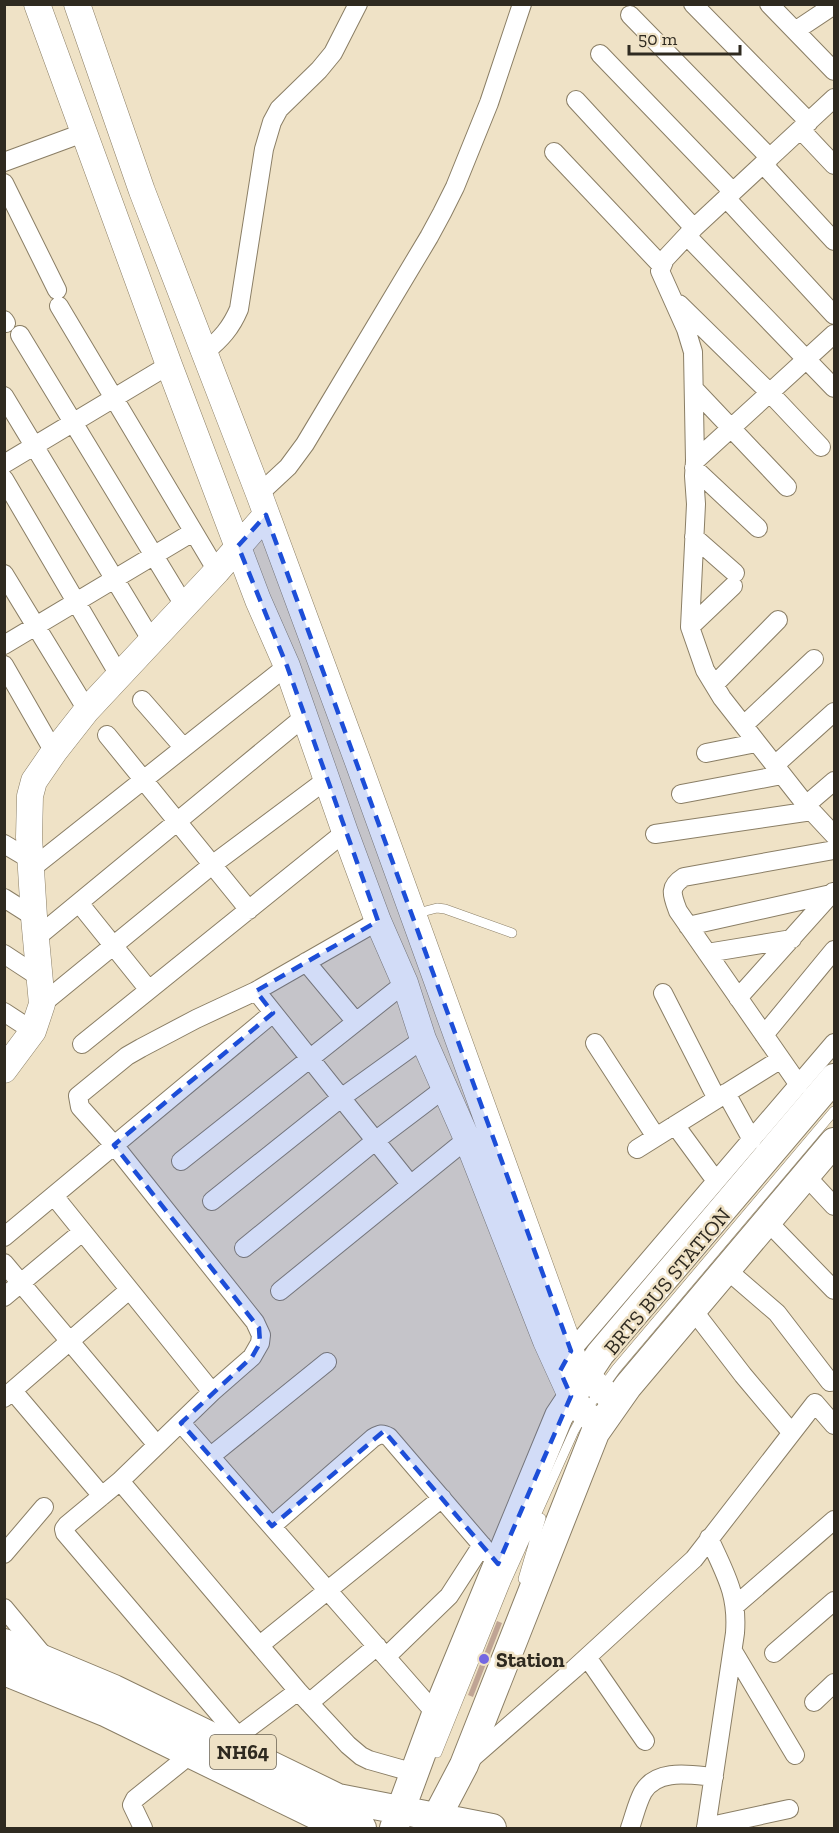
<svg xmlns="http://www.w3.org/2000/svg" width="839" height="1833" font-family="'Zilla Slab',serif">
<rect width="100%" height="100%" fill="#efe2c6"/>
<!-- building -->
<path fill="#bfa494" d="M497,1621l5,2 -29,74 -5,-2z"/>
<g fill="none" stroke-linecap="round" stroke-linejoin="round">
<!-- lane casing -->
<g stroke="#8a7e65" stroke-width="10">
<path id="lane" d="M414,914l23,-6 8,1 67,24
M523,1579l18,-61
M437,1753l69,-171 68,-151 10,-18 32,-44 218,-258"/>
</g>
<!-- street casing -->
<g stroke="#8a7e65" stroke-width="20">
<path id="street" d="M693,4l116,118
M769,4l65,67
M630,15l140,143
M795,31l39,-26
M600,54l133,138
M834,98l-140,130 -29,31 -5,12 26,58 7,23 2,109 -1,15 2,28 -6,123 15,43 17,28 84,107 28,30
M576,100l118,128
M801,130l33,35
M554,152l107,113
M4,162l79,-29
M763,164l71,77
M4,183l53,107
M726,198l108,117
M687,236l147,152
M679,304l91,89 51,54
M59,306l158,265
M4,320l2,3
M20,335l164,270
M205,352c16,-13 26,-24 34,-43l25,-160 8,-27 7,-13 40,-39 14,-17 25,-49
M695,390l92,97
M4,396l148,245
M695,461l139,-127
M4,464l165,-99
M694,468l64,60
M4,479l115,196
M259,494l29,-27 17,-23 124,-207 13,-24 13,-26 34,-84 33,-99
M694,537l41,36
M4,574l83,136
M690,627l43,-41
M4,645l189,-113
M4,665l50,87
M714,685l64,-65
M142,700l41,47
M744,725l70,-66
M107,735l142,175
M706,753l50,-10
M775,765l59,-53
M681,794l101,-19
M806,805l28,-24
M655,834l157,-23
M4,844l27,16
M31,869l256,-203
M4,898l30,19
M79,903l70,87
M688,926l143,-32
M36,938l268,-221
M707,953l85,-14
M4,954l35,23
M306,962l50,60
M256,991l154,193
M663,993l54,106
M738,998l95,-106
M42,1004l170,-139 114,-85
M4,1012l29,19
M764,1035l70,-85
M595,1043l61,94
M82,1044l263,-212
M799,1085l-121,-174c-6,-16 -10,-24 6,-34l150,-27
M726,1093l26,47
M675,1125l41,56
M637,1149l144,-90
M181,1161l224,-178
M806,1176l28,30
M54,1196l158,196
M212,1201l129,-103 82,-59
M767,1221l67,69
M4,1237l269,-224
M244,1248l131,-107 70,-53
M4,1263l153,182
M727,1270l50,43 53,69
M280,1291l187,-152
M4,1297l78,-65
M693,1310l50,65 48,57
M566,1360l5,-9 263,-308
M13,1391l89,105
M4,1398l125,-108
M181,1423l255,291
M211,1456l116,-94
M120,1481l178,210 50,54 13,11 8,4 46,13
M272,1526l101,-88c7,-4 9,-5 16,-1l109,127
M4,1554l40,-47
M736,1605l98,-85
M4,1608l39,47
M260,1645l182,-147
M733,1651l62,104
M774,1653l60,-52
M386,1657l63,-61 33,-51
M587,1657l58,84
M814,1702l20,-19
M309,1703l68,-57
M238,1736l-173,-203 -1,-4 3,-4 53,-44 92,-89 40,-35 8,-14 1,-8 -6,-13 -141,-177 -34,-38 -2,-11 49,-40 14,-8 55,-29 60,-28 122,-70
M230,1742l68,-51
M471,1759l103,-90 120,-110 121,-156 19,22
M706,1827l83,-18
M143,1828l-11,-23 3,-6 56,-45
M630,1828c4,-11 7,-25 13,-36 14,-24 48,-17 71,-15
M706,1828l29,-195c3,-40 -10,-59 -26,-95"/>
</g>
<!-- secondary casing -->
<g stroke="#8a7e65" stroke-width="27">
<path id="secondary" d="M37,4l132,361 89,235 29,66 58,166 33,89 27,62 18,56 44,100 79,202 25,55 13,17 16,11
M77,4l65,187 117,303 99,268 216,598c13,17 25,30 43,41
M4,1070l29,-39 9,-27 -8,-87 -5,-80 1,-41 4,-15 20,-29 33,-42 130,-139 49,-56"/>
</g>
<!-- primary casing -->
<g stroke="#8a7e65" stroke-width="30">
<path id="primary" d="M4,1643l110,46 224,109 154,30
M4,1671l101,41 221,108 36,8
M394,1828l42,-114 123,-298 41,-62 234,-276
M431,1828l33,-63 131,-332 33,-47 206,-244"/>
</g>
<!-- lane -->
<use href="#lane" stroke="#fff" stroke-width="9"/>
<!-- street -->
<use href="#street" stroke="#fff" stroke-width="18"/>
<!-- secondary -->
<use href="#secondary" stroke="#fff" stroke-width="26"/>
<!-- primary -->
<use href="#primary" stroke="#fff" stroke-width="28"/>
</g>
<!-- marked area -->
<path fill="#1d4ed8" fill-opacity="0.2" stroke="#1d4ed8" stroke-width="4.5" stroke-dasharray="12 8" stroke-linejoin="round" d="M266,515l305,836 -11,20 11,25 -73,168 -114,-133 -112,95 -91,-103 71,-66 8,-14 -1,-15 -145,-183 159,-132 -17,-22 122,-70 -91,-255 -49,-120z"/>
<!-- markers -->
<circle fill="#7467e2" stroke="#efe2c6" stroke-width="2" cx="484" cy="1659" r="6"/>
<g text-anchor="middle" dominant-baseline="central" stroke-width="5" stroke-linejoin="round" paint-order="stroke">
<!-- shield labels -->
<rect fill="#efe2c6" stroke="#696152" stroke-width="1.5" x="210" y="1735" width="66" height="34" rx="4.5"/>
<g font-size="20" font-weight="bold" fill="#2f2a20">
<text x="243" y="1752">NH64</text>
</g>
<!-- street labels -->
<g font-size="21" fill="#2f2a20" stroke="#efe2c6">
<text transform="translate(667 1281) rotate(-50)">BRTS BUS STATION</text>
</g>
<!-- poi labels -->
<g font-size="21" font-weight="bold" fill="#2f2a20" stroke="#efe2c6" text-anchor="start">
<text x="496" y="1659">Station</text>
</g>
</g>
<!-- border -->
<rect width="839" height="1833" fill="none" stroke="#2f2a20" stroke-width="12"/>
<!-- scale -->
<path d="M629 45v9h111v-9" fill="none" stroke="#2f2a20" stroke-width="3"/>
<text x="638" y="45" font-size="18" fill="#2f2a20" stroke="#efe2c6" stroke-width="4.5" paint-order="stroke">50 m</text>
</svg>
